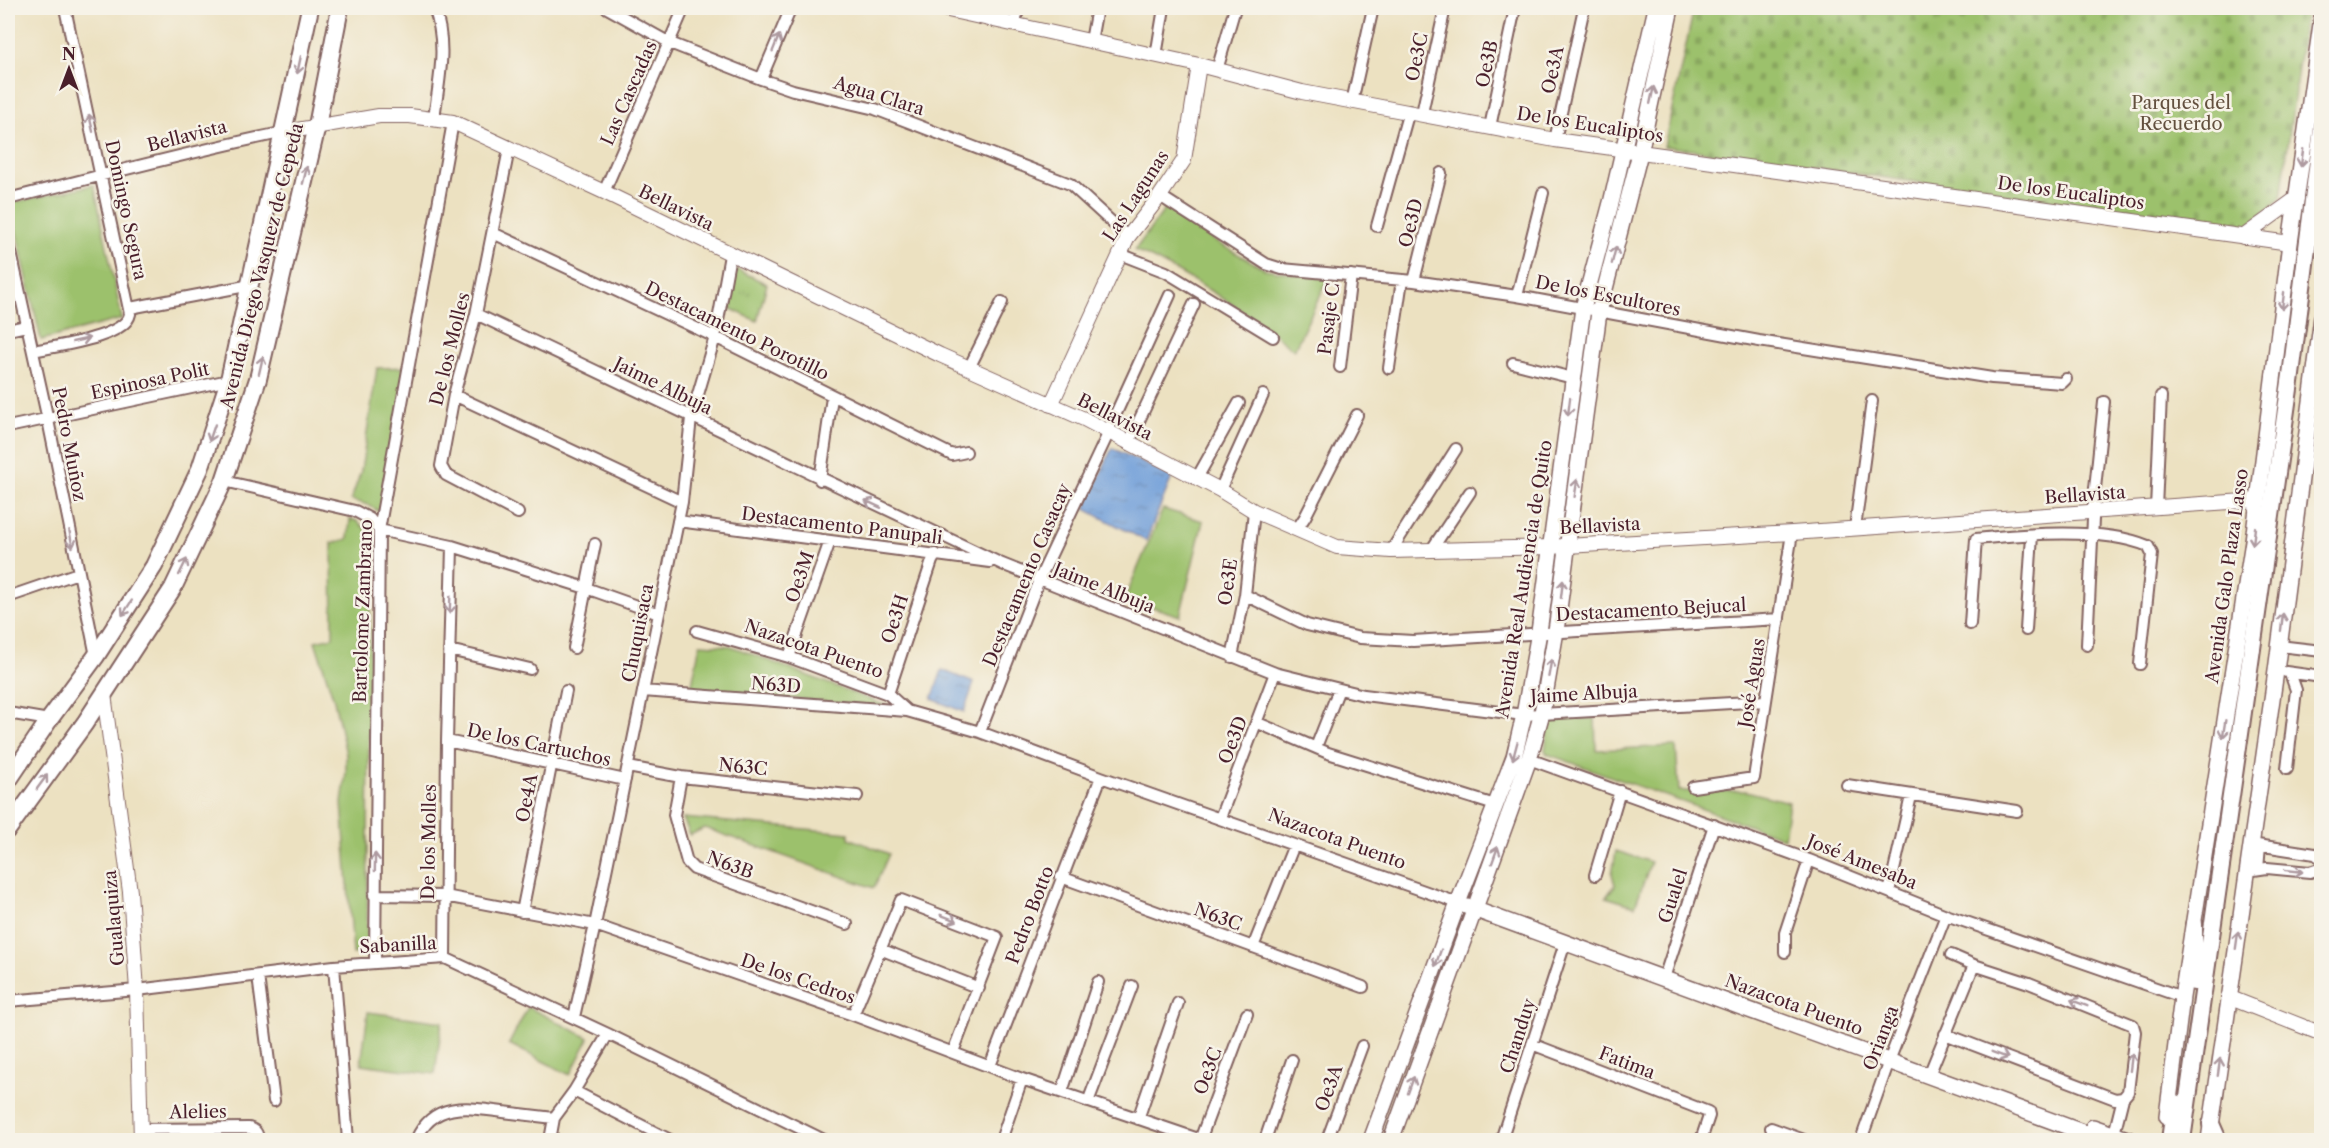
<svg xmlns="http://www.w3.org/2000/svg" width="2329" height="1148" font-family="'Libre Caslon Text',serif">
<defs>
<pattern id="grass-tufts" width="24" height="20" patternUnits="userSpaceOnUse" patternTransform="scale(1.5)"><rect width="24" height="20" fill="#9cc16c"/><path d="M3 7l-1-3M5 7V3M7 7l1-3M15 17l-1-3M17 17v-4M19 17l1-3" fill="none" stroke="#88a55e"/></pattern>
<pattern id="cemetery-stones" width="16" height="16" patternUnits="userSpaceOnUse" patternTransform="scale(1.5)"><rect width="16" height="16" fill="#9cc16c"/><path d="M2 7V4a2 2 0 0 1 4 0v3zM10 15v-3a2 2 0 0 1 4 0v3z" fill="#88a55e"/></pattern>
<pattern id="water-ripples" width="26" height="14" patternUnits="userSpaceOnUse" patternTransform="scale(1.5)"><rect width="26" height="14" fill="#719fd9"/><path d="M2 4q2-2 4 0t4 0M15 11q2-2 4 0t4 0" fill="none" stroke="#5f81b0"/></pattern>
</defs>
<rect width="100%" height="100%" fill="#f7f3e8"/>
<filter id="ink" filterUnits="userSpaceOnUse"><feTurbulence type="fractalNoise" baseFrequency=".0167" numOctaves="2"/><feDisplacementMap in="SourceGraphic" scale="12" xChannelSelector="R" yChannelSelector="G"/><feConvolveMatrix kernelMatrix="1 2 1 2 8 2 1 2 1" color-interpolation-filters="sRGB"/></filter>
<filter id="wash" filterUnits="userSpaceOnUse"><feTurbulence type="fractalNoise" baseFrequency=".008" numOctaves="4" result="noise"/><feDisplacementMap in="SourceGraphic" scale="24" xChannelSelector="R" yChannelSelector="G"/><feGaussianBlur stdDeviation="1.35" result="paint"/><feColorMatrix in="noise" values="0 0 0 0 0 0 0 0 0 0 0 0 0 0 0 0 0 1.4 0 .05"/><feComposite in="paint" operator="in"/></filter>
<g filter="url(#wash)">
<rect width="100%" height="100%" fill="#ece1c1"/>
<!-- grass -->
<path fill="url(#grass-tufts)" stroke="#73704c" stroke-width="1.5" d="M736,269l31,15 -10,37 -28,-13z"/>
<!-- cemetery -->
<path fill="url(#cemetery-stones)" stroke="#73704c" stroke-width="1.5" d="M1694,8h612l-25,190 -37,31 -580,-83z"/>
<!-- park -->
<path fill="#9cc16c" stroke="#73704c" stroke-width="1.5" d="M94,185l28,134 -81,21 -31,-137z
M1167,206l49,36 49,27 63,10 -34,71c-48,-40 -103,-73 -159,-100z
M412,367l-32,145 -12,-7 -17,-5 10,-29 16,-103z
M1163,509l40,12 -23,95 -55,-18z
M350,519l7,2 14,13 -4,418 -14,2 -11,-151 4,-31v-18l-12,-54 -19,-59 18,-4 -1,-94 16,-4z
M700,644l31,2 161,62 -201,-19z
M1595,718l1,32 80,-4 3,45h67l43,11 -5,36 -237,-84 -2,-4 4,-30z
M683,818l166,15v5l40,16 -15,34 -169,-60 -15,7z
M1616,851l35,11 -16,44 -29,-9 9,-12 -3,-11z
M528,1007l61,31 -19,37 -61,-31z
M368,1012l74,10 -7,52 -74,-10z"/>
<!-- water -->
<path fill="url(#water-ripples)" stroke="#5e5f82" stroke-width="1.5" d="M1112,448l60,29 -26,64 -61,-32z
M942,670l32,13 -10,29 -32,-13z"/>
</g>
<g filter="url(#ink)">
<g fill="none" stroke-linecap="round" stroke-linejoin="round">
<!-- minor casing -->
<g stroke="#836360" stroke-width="14">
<path id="minor" d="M434,8c14,36 5,72 0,110
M607,8l63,35 91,36 32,11 82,19 195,75 58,53
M1014,24l5,-16
M1091,41l6,-33
M1156,56l8,-48
M1217,70l18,-62
M761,79l30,-71
M1352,102l21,-94
M1422,113l23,-105
M1490,127l25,-119
M1555,140l29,-132
M509,149l-33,165 -22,81 -13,71 5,9 72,38
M604,192l80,-184
M1160,196l106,68 16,5 132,12 103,15 242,45 233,37 70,5 4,-4
M8,199c92,-23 184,-48 277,-67
M1377,226l32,-115
M493,233l222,104 237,118 14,-3
M8,239l40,181 48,236
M1120,254l46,18 107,65
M1414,281l27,-108
M1517,296l26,-103
M130,308l121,-23
M476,314l526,250 273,109 89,22 160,20 242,-14
M8,330l18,-4
M33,351c22,-5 92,-13 97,-37l-65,-306
M1513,363l60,15
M1340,367l11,-92
M969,368l33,-66
M1389,368l13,-88
M454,395l228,107
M8,427l221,-47
M1107,433l63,-138
M1128,444l66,-140
M1197,478l42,-75
M820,480l12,-83
M224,481l131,30 15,8 9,11 73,16 134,42 73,26
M1220,490l43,-95
M2156,508l5,-112
M678,521l312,41
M1855,528l17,-127
M1297,529l8,-12 52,-102
M1432,549l38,-57
M1391,551l65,-102
M1245,595l62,30 53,13 53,3 366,-22
M8,597l70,-24
M1970,624l6,-85c49,-5 127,-12 172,7l4,8 -12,110
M2026,630l6,-95
M697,631l92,26 99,37 19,17 73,21 121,45 357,126
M2087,645l7,-147 10,-96
M2279,646l43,5
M574,648l21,-104
M449,650l81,19
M789,657l41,-116
M1232,657l13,-62 9,-84
M2286,672l36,5
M643,691l264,20
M888,694l44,-133 4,-7
M8,713l41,7
M1258,723l70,30 167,52
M980,732l59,-152 69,-146
M447,741l178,39
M1316,747l23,-58
M1529,759l280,101 137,55 236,82
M628,767l53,10 176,19
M2287,769l9,-79 -6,-17
M681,777l-7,38 13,47 7,7 153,55
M1847,785l170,26
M1693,787l61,-9 38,-245
M1220,818l55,-145
M2251,844l64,10 7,5
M2258,869l2,-23
M2247,871l20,-3 43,4 12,-4
M1595,875l25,-84
M1061,877l302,110
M1889,892l22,-96
M374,895l71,1 150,29 258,90 169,64 179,61
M522,912l44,-221
M1253,947l41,-102
M880,949l99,39
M1785,952v-19l24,-73
M445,958l2,-217 5,-195
M375,962l4,-432 74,-408
M1974,965l55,18 104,42 2,7 -7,60 -5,6 -9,36
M334,966l14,174
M258,976l16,125
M1664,978l50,-153
M8,1001l129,-11 197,-24 111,-8 163,76 216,106
M853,1015l48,-115 96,37 -44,115
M574,1017l21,-92 87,-423 9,-84 24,-81 15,-82
M1945,1034l170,65 8,-1
M1532,1044l176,68 1,4 -8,24
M990,1066l111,-289
M1929,1075l45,-110 -23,-10
M574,1091l96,49
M1062,1092l36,-110
M1088,1102l44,-116
M1138,1119l40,-116
M1771,1128l33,12
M141,1129l108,-1c7,2 9,5 9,12
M416,1140c17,-39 52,-33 87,-28 17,2 34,4 51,6
M550,1140l4,-22 20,-27 34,-57
M1001,1140l21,-61
M1200,1140l47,-126
M1265,1140l27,-80
M1327,1140l35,-94
M1501,1140l64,-197
M1861,1140l28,-79 57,-146"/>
</g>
<!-- tertiary casing -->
<g stroke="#836360" stroke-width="16">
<path id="tertiary" d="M939,8l260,57 103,27 253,48 735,103
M285,132l94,-16h31l43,6 151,70 336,163 144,64 136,71 34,21 83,36 54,4 158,-4 243,-14 466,-33
M2243,237l54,-39
M1051,405l77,-168 32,-41 24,-36 15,-95
M104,694l26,198 7,98 4,150
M2228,997l94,37"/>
</g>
<!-- secondary casing -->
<g stroke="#836360" stroke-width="18">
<path id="secondary" d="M1468,907l636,233
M2167,1116l15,-119 71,-456 37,-298 32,-226
M2093,1127l37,13
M1371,1140l87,-237 56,-146 10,-42 15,-83 44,-324 29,-109 44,-191
M1391,1140l138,-381 13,-46 14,-82 43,-319 41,-159 31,-145
M2209,1140l67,-469 46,-354"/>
</g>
<!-- primary casing -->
<g stroke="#836360" stroke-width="20">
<path id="primary" d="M8,781l41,-61 47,-64 58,-90 46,-97 29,-89 81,-372
M8,829l77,-106 88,-135 51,-107 34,-102 59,-253 23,-118
M2194,924v58
M2211,1124l7,16
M2170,1140l5,-37
M2182,1140l109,-765 31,-246"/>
</g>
<!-- minor -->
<use href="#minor" stroke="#fff" stroke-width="10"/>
<!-- tertiary -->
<use href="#tertiary" stroke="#fff" stroke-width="14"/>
<!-- secondary -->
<use href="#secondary" stroke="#fff" stroke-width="15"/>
<!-- primary -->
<use href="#primary" stroke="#fff" stroke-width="16"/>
</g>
<!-- one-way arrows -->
<defs><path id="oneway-shaft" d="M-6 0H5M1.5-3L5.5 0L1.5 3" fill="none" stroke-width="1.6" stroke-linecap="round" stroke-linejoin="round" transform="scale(1.5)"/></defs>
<g stroke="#ae9aa0">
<use href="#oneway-shaft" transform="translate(776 43) rotate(-68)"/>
<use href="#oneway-shaft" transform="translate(299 65) rotate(102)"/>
<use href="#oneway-shaft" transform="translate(1652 95) rotate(-78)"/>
<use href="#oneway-shaft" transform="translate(91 123) rotate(-103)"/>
<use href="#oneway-shaft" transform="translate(2302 158) rotate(98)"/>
<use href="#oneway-shaft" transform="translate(305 175) rotate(-76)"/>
<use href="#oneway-shaft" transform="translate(1614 255) rotate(-76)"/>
<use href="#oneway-shaft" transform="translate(2283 301) rotate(97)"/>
<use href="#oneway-shaft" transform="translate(81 340) rotate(-13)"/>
<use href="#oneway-shaft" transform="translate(261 365) rotate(-77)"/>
<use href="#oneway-shaft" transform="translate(1569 407) rotate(97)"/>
<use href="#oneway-shaft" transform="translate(212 433) rotate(109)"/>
<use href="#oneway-shaft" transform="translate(1576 488) rotate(-81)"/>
<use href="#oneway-shaft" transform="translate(873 504) rotate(-155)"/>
<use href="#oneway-shaft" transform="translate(2254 536) rotate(97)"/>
<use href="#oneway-shaft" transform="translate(71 539) rotate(79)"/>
<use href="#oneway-shaft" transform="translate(183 567) rotate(-64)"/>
<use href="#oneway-shaft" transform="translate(1562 589) rotate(-83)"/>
<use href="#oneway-shaft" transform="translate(450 605) rotate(92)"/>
<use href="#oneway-shaft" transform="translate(127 608) rotate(123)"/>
<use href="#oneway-shaft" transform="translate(2282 622) rotate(-83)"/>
<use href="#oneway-shaft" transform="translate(1550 668) rotate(-80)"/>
<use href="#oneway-shaft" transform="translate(2224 729) rotate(99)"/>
<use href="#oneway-shaft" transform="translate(1515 751) rotate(105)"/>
<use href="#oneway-shaft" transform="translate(42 782) rotate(-54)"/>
<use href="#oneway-shaft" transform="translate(1495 855) rotate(-70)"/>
<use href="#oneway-shaft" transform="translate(375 862) rotate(-89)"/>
<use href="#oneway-shaft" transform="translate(2294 871) rotate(6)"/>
<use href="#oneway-shaft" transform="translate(949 918) rotate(21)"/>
<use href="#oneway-shaft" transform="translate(2237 940) rotate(-82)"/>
<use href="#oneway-shaft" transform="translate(1438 958) rotate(110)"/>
<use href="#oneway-shaft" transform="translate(2079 1003) rotate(-159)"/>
<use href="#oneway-shaft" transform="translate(2000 1055) rotate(21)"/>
<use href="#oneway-shaft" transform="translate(2131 1062) rotate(-83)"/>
<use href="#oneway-shaft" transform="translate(2219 1067) rotate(-82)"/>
<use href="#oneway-shaft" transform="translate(1411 1085) rotate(-70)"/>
</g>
</g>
<g text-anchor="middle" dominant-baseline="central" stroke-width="5" stroke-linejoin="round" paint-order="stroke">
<!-- street labels -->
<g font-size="18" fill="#4a1f2b" stroke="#f7f3e8">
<text transform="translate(1417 57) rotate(-78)">Oe3C</text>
<text transform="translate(1487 64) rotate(-78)">Oe3B</text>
<text transform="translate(1553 70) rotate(-78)">Oe3A</text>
<text transform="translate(629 93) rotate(-66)">Las Cascadas</text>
<text transform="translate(879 96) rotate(17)">Agua Clara</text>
<text transform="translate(1590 125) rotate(9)">De los Eucaliptos</text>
<text transform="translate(187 136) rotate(-14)">Bellavista</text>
<text transform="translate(2071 193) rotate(8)">De los Eucaliptos</text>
<text transform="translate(1136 196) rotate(-57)">Las Lagunas</text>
<text transform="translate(676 208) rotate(26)">Bellavista</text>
<text transform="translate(126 210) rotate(78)">Domingo Segura</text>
<text transform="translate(1411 223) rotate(-76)">Oe3D</text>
<text transform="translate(262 266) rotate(-76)">Avenida Diego Vasquez de Cepeda</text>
<text transform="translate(1608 296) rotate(11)">De los Escultores</text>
<text transform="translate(1329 319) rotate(-83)">Pasaje C</text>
<text transform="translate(737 331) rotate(26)">Destacamento Porotillo</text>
<text transform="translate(450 349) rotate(-76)">De los Molles</text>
<text transform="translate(150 381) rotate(-12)">Espinosa Polit</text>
<text transform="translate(663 386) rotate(26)">Jaime Albuja</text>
<text transform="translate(1115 417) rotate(27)">Bellavista</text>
<text transform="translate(69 444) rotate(79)">Pedro Muñoz</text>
<text transform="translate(2085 495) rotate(-4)">Bellavista</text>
<text transform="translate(842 526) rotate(7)">Destacamento Panupali</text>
<text transform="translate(1600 526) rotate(-3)">Bellavista</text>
<text transform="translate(1027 575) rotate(-67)">Destacamento Casacay</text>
<text transform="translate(2227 576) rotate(-82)">Avenida Galo Plaza Lasso</text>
<text transform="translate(800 577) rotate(-71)">Oe3M</text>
<text transform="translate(1524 579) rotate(-81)">Avenida Real Audiencia de Quito</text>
<text transform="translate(1228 582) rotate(-82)">Oe3E</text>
<text transform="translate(1104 588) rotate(22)">Jaime Albuja</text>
<text transform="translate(1651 610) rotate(-3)">Destacamento Bejucal</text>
<text transform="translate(363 611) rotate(-88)">Bartolome Zambrano</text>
<text transform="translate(895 619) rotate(-72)">Oe3H</text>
<text transform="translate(638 633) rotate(-79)">Chuquisaca</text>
<text transform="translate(814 649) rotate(19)">Nazacota Puento</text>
<text transform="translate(1752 683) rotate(-81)">José Aguas</text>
<text transform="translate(776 685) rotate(4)">N63D</text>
<text transform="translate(1584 694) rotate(-3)">Jaime Albuja</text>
<text transform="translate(1233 740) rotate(-69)">Oe3D</text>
<text transform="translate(539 745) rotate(12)">De los Cartuchos</text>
<text transform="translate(743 767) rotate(6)">N63C</text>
<text transform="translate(527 798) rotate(-79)">Oe4A</text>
<text transform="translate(1337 839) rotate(20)">Nazacota Puento</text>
<text transform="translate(429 842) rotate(-89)">De los Molles</text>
<text transform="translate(1862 862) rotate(22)">José Amesaba</text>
<text transform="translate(730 865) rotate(20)">N63B</text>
<text transform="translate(1673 896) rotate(-72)">Gualel</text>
<text transform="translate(1030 915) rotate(-69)">Pedro Botto</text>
<text transform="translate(1218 917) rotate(20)">N63C</text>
<text transform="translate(114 918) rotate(-95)">Gualaquiza</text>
<text transform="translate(398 945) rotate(-3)">Sabanilla</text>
<text transform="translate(798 979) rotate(19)">De los Cedros</text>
<text transform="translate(1794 1005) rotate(20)">Nazacota Puento</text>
<text transform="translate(1518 1036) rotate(-72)">Chanduy</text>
<text transform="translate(1881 1038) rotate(-69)">Orianga</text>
<text transform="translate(1627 1063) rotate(21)">Fatima</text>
<text transform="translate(1208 1071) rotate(-70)">Oe3C</text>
<text transform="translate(1329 1088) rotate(-70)">Oe3A</text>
<text transform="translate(198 1112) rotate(-1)">Alelies</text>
</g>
<!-- park labels -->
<g font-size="18" fill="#63503e" stroke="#f7f3e8">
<text x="2181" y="103">Parques del<tspan x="2181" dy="21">Recuerdo</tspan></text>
</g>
</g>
<!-- margin -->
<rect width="2329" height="1148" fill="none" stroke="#f7f3e8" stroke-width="30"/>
<!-- north arrow -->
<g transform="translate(69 69)" stroke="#f7f3e8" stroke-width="4.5" paint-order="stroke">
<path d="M0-4.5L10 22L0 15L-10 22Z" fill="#4a1f2b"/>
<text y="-9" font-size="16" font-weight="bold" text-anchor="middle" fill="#4a1f2b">N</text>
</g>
</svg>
